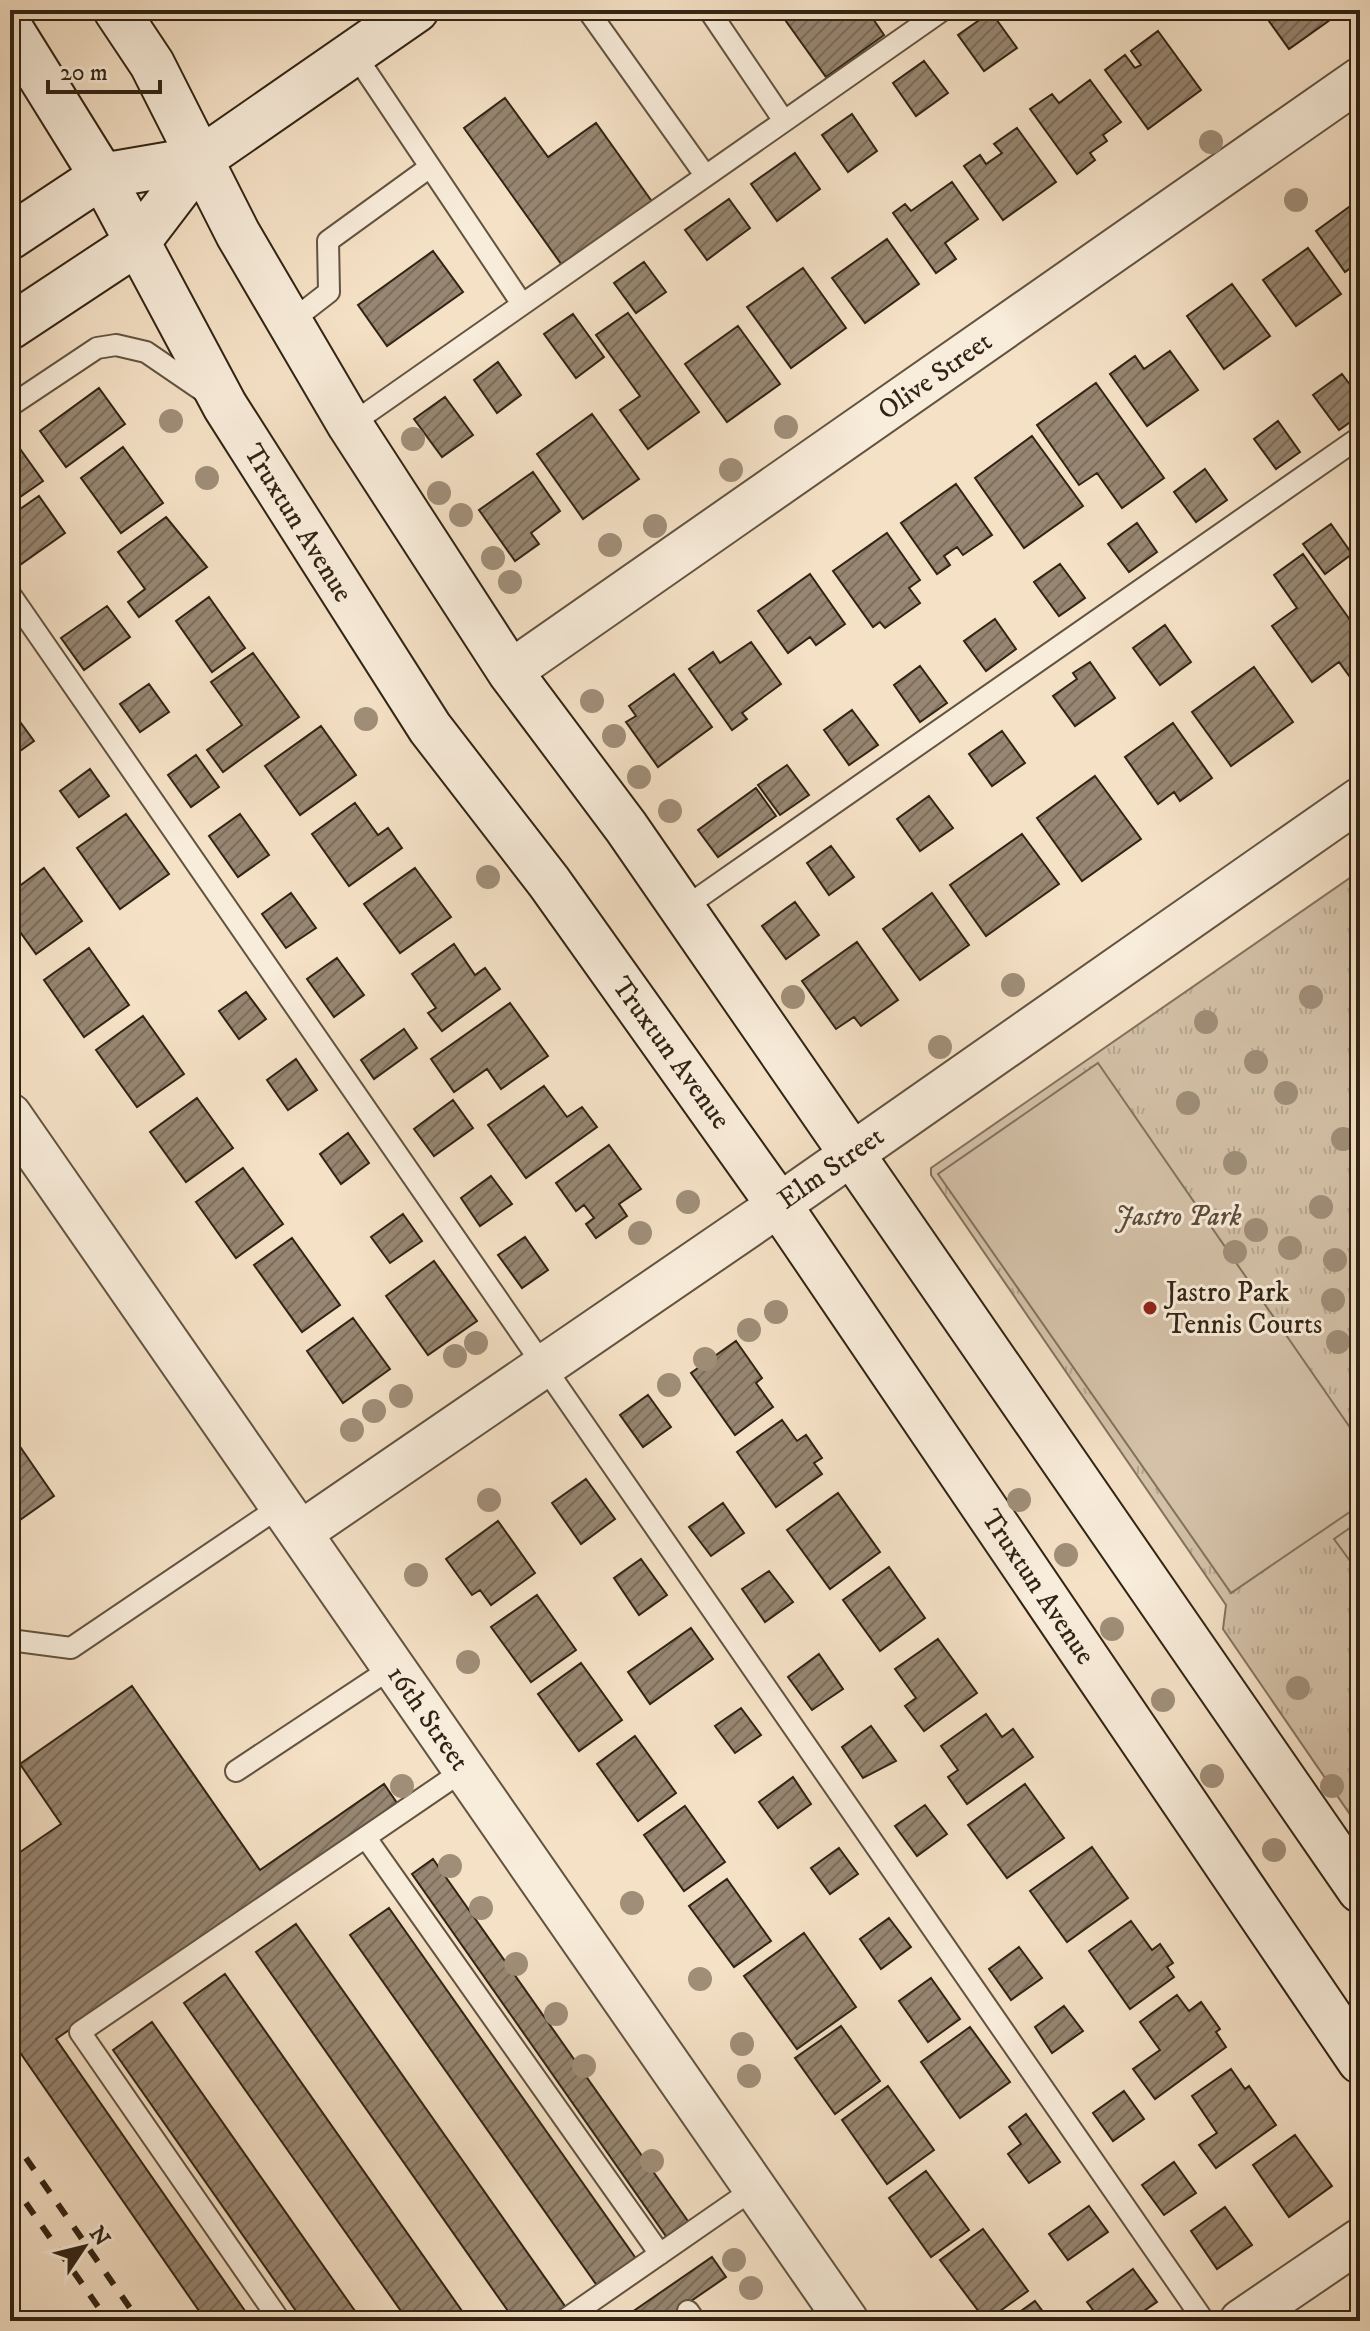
<svg xmlns="http://www.w3.org/2000/svg" width="1370" height="2331" font-family="'IM FELL DW Pica',serif">
<defs>
<pattern id="grass-tufts" width="24" height="20" patternUnits="userSpaceOnUse" patternTransform="scale(2)"><rect width="24" height="20" fill="#d4c1a8"/><path d="M3 7l-1-3M5 7V3M7 7l1-3M15 17l-1-3M17 17v-4M19 17l1-3" fill="none" stroke="#b6a690"/></pattern>
<pattern id="building-hatch" width="6" height="6" patternUnits="userSpaceOnUse" patternTransform="scale(2)"><rect width="6" height="6" fill="#978671"/><path d="M-1 1l2-2M0 6l6-6M5 7l2-2" fill="none" stroke="#7c6d5c"/></pattern>
</defs>
<rect width="100%" height="100%" fill="#f5e1c6"/>
<filter id="stains"><feTurbulence type="fractalNoise" baseFrequency=".0025" numOctaves="4"/><feColorMatrix values="0 0 0 0 .2 0 0 0 0 .09 0 0 0 0 .02 0 0 0 .5 -.17"/></filter>
<radialGradient id="worn" r=".72"><stop offset=".6" stop-color="#630" stop-opacity="0"/><stop offset="1" stop-color="#630" stop-opacity=".3"/></radialGradient>
<!-- grass -->
<path fill="url(#grass-tufts)" stroke="#82725e" stroke-width="2" d="M1360,871v958l-137,-200 3,-24 -295,-430v-7z"/>
<!-- pitch -->
<path fill="#d4c1a8" stroke="#82725e" stroke-width="2" d="M1098,1063l262,379v63l-129,88 -293,-419z
M1360,1521v45l-4,3 -22,-30z"/>
<!-- building -->
<path fill="url(#building-hatch)" stroke="#312414" stroke-width="2" d="M778,10h89l17,25 -58,42z
M1261,10h83l-55,39z
M991,12l26,36 -33,23 -26,-36z
M1158,31l43,59 -53,39 -43,-59 20,-15 10,13 6,-3 -10,-14z
M924,61l24,32 -32,23 -23,-33z
M1090,80l31,42 -18,13 4,6 -17,12 5,7 -18,14 -47,-65 22,-15 7,9z
M505,98l43,59 48,-34 57,80 -89,65 -100,-140z
M852,114l25,37 -29,21 -26,-37z
M1017,128l39,54 -53,38 -39,-54 16,-11 6,9 16,-11 -8,-9z
M795,153l25,36 -43,32 -26,-37z
M952,182l26,37 -33,24 11,16 -20,14 -43,-60 12,-9 6,7z
M729,199l21,29 -43,32 -22,-30z
M1360,199v62l-15,11 -29,-41z
M887,239l32,45 -54,39 -33,-45z
M1308,248l33,46 -45,32 -33,-46z
M433,251l30,41 -76,54 -29,-41z
M644,262l22,30 -30,21 -22,-30z
M803,268l43,60 -55,40 -44,-61z
M1232,284l38,52 -46,33 -37,-53z
M628,313l71,99 -51,37 -28,-39 20,-14 -44,-61z
M573,314l31,43 -28,21 -32,-44z
M738,326l42,58 -53,38 -42,-58z
M1170,351l28,39 -51,36 -37,-52 25,-18 9,13z
M498,362l23,33 -24,18 -23,-33z
M1342,374l18,24v17l-21,15 -26,-35z
M1096,383l68,95 -42,30 -25,-35 -18,12 -42,-60z
M99,388l26,36 -59,43 -26,-36z
M445,397l28,38 -31,22 -28,-38z
M592,414l47,65 -56,40 -46,-65z
M1278,421l22,31 -24,17 -22,-30z
M1032,436l51,70 -59,42 -49,-70z
M18,446l25,35 -33,23v-53z
M123,447l40,56 -42,30 -40,-55z
M1205,469l22,31 -31,22 -22,-30z
M533,472l27,39 -29,22 8,11 -24,17 -36,-51z
M956,484l36,51 -29,20 -6,-8 -13,9 6,9 -13,9 -36,-51z
M39,496l26,37 -48,34 -7,-10v-41z
M166,517l41,50 -68,50 -11,-15 17,-13 -27,-37z
M1137,523l20,29 -28,20 -21,-28z
M1331,524l21,30 -27,20 -22,-30z
M887,533l33,47 -11,8 11,15 -35,25 -5,-6 -7,5 -40,-56z
M1303,554l57,80v57l-21,-29 -27,20 -40,-56 25,-18 -23,-33z
M1060,564l25,34 -26,18 -25,-34z
M810,574l35,50 -29,21 -6,-8 -22,16 -30,-42z
M209,597l36,51 -33,24 -36,-51z
M107,606l23,31 -46,33 -23,-32z
M995,619l21,30 -30,22 -22,-30z
M1165,625l26,37 -31,23 -27,-37z
M751,642l30,42 -39,29 5,6 -15,11 -43,-61 24,-17 7,11z
M253,653l46,64 -76,55 -16,-22 35,-25 -31,-43z
M1090,662l25,36 -40,28 -22,-30 24,-17 -4,-6z
M920,666l27,37 -27,19 -26,-37z
M1254,667l39,55 -62,44 -39,-54z
M674,674l38,53 -54,40 -32,-45 10,-6 -7,-10z
M149,684l20,28 -29,20 -20,-28z
M10,708l24,33 -24,17z
M852,710l26,35 -29,20 -25,-35z
M1173,723l39,55 -32,23 -6,-9 -16,12 -33,-47z
M321,726l35,49 -56,40 -35,-49z
M1002,731l23,32 -33,23 -23,-32z
M196,755l23,32 -28,20 -23,-32z
M787,765l22,30 -29,20 -22,-30z
M90,769l19,27 -30,21 -19,-26z
M1095,776l46,63 -59,42 -45,-63z
M756,788l20,28 -58,41 -20,-27z
M929,796l24,32 -33,23 -23,-32z
M355,803l23,32 10,-7 14,20 -53,38 -37,-52z
M126,814l43,60 -49,35 -43,-61z
M240,814l29,41 -31,22 -29,-41z
M1022,834l37,50 -73,52 -36,-51z
M831,846l23,31 -25,18 -22,-32z
M44,868l38,53 -46,33 -26,-36v-25z
M415,868l36,49 -51,36 -36,-49z
M291,893l25,35 -30,20 -24,-34z
M932,893l37,52 -49,35 -37,-51z
M795,902l24,33 -33,24 -24,-33z
M857,942l41,58 -37,26 -7,-9 -18,12 -34,-48z
M454,944l21,31 10,-7 15,21 -58,42 -14,-18 8,-5 -24,-34z
M89,948l40,57 -45,32 -40,-57z
M337,958l27,37 -30,22 -27,-38z
M246,992l20,27 -27,20 -20,-28z
M510,1003l38,53 -47,33 -14,-20 -33,23 -23,-33z
M143,1016l41,58 -47,33 -41,-57z
M404,1029l13,19 -43,31 -13,-19z
M296,1059l21,31 -29,20 -21,-30z
M544,1086l23,31 15,-10 15,20 -71,51 -38,-53z
M197,1098l36,50 -47,34 -36,-50z
M453,1100l20,28 -39,28 -20,-27z
M348,1133l21,30 -28,21 -21,-30z
M609,1145l32,44 -22,15 8,12 -31,22 -10,-14 8,-6 -10,-13 -8,6 -20,-28z
M243,1168l40,56 -47,34 -40,-56z
M491,1176l21,28 -32,22 -19,-28z
M403,1214l19,27 -32,22 -19,-26z
M525,1237l23,33 -26,18 -24,-33z
M292,1238l48,67 -38,27 -48,-67z
M434,1261l43,60 -49,34 -42,-59z
M353,1318l37,51 -47,34 -36,-52z
M736,1341l26,37 -6,5 17,24 -38,28 -44,-62z
M648,1395l23,32 -28,20 -23,-32z
M782,1420l15,21 9,-6 16,23 -8,5 8,11 -46,33 -39,-55z
M10,1432l44,64 -44,31z
M586,1479l29,40 -34,25 -29,-41z
M838,1493l42,59 -50,37 -43,-59z
M723,1503l21,30 -33,23 -22,-29z
M498,1521l37,52 -44,32 -11,-15 -8,5 -26,-36z
M641,1559l26,36 -28,20 -25,-37z
M889,1567l36,51 -45,33 -37,-51z
M769,1571l24,31 -28,20 -23,-33z
M537,1595l39,55 -45,32 -40,-55z
M691,1628l22,31 -63,45 -22,-32z
M938,1639l39,54 -53,38 -19,-25 11,-8 -21,-29z
M819,1654l24,35 -31,21 -24,-33z
M581,1663l41,57 -43,31 -41,-57z
M132,1686l128,184 124,-86 13,19 -341,236 196,282h-46l-196,-283v-179l51,-35 -41,-60z
M741,1708l20,27 -26,18 -20,-27z
M986,1714l16,23 11,-8 20,28 -66,47 -19,-27 10,-7 -17,-24z
M871,1726l25,35 -33,17 -21,-31z
M635,1736l41,57 -38,28 -41,-57z
M793,1777l18,27 -33,24 -19,-26z
M1025,1784l39,54 -57,40 -39,-53z
M925,1805l22,29 -30,22 -22,-30z
M685,1806l40,56 -41,29 -40,-56z
M1092,1847l36,51 -61,44 -37,-51z
M839,1848l19,26 -28,20 -19,-26z
M433,1859l257,365 -22,15 -256,-365z
M727,1879l44,62 -37,26 -45,-61z
M389,1908l248,352 -39,27 -248,-352z
M889,1918l22,29 -30,22 -21,-30z
M1131,1921l21,29 8,-6 13,19 -6,4 7,10 -44,32 -41,-58z
M296,1924l271,385 -17,12h-35l-259,-369z
M804,1933l52,74 -59,42 -53,-73z
M1019,1947l23,31 -31,22 -22,-31z
M225,1974l244,347h-61l-224,-318z
M931,1978l29,41 -32,23 -29,-41z
M1177,1995l12,16 12,-9 19,27 -4,3 10,15 -71,52 -22,-30 27,-19 -20,-28z
M1064,2006l19,25 -31,22 -17,-26z
M152,2022l210,299h-59l-190,-271z
M841,2026l39,55 -45,33 -40,-56z
M970,2027l40,55 -50,36 -39,-56z
M1231,2069l14,20 4,-3 27,39 -60,43 -17,-23 18,-12 -25,-37z
M888,2086l46,64 -47,34 -45,-64z
M1124,2091l20,28 -31,22 -20,-28z
M1026,2114l34,48 -31,21 -21,-29 13,-10 -12,-17z
M1295,2135l37,51 -43,31 -36,-52z
M1174,2162l22,31 -32,22 -22,-30z
M926,2171l43,59 -38,27 -42,-59z
M1089,2206l19,26 -40,28 -19,-26z
M1225,2207l27,38 -35,24 -26,-38z
M983,2229l45,62 -42,30 -46,-61z
M712,2257l14,20 -64,44h-43z
M1133,2269l24,33 -28,19h-28l-14,-19z
M1035,2301l15,20h-43z"/>
<g fill="none" stroke-linecap="round" stroke-linejoin="round">
<!-- lane casing -->
<g stroke="#625340" stroke-width="24">
<path id="lane" d="M593,10l-2,5 114,160
M709,10l75,111
M354,53l168,251
M289,323l40,-31 -1,-51 102,-74
M10,406l87,-58 19,-3 30,7 60,41
M350,425l593,-415
M10,594l1194,1727
M681,910l679,-473
M10,1640l61,8 210,-142
M236,1771l157,-104
M366,1838l294,416
M688,2311l7,10
M280,2321l-200,-289 384,-262
M563,2321l192,-133"/>
</g>
<!-- street casing -->
<g stroke="#625340" stroke-width="46">
<path id="street" d="M510,672l850,-593
M10,1115l837,1206
M300,1533l479,-328 581,-406
M1241,2321l119,-81"/>
</g>
<!-- secondary casing -->
<g stroke="#312414" stroke-width="48">
<path id="secondary" d="M116,10l36,54 86,170 112,191 160,247 116,155 734,1063
M10,28l92,148 123,230 205,322 119,154 230,323 581,856
M10,237l92,-61 99,-17
M10,327l127,-84 64,-84 215,-149"/>
</g>
<!-- lane -->
<use href="#lane" stroke="#f8ecda" stroke-width="20"/>
<!-- street -->
<use href="#street" stroke="#f8ecda" stroke-width="42"/>
<!-- secondary -->
<use href="#secondary" stroke="#f8ecda" stroke-width="44"/>
<!-- rail -->
<path stroke="#312414" stroke-width="6" stroke-dasharray="14 14" stroke-linecap="butt" d="M10,2135l129,186
M10,2180l98,141"/>
</g>
<!-- trees -->
<g fill="#a08e78">
<circle cx="1211" cy="142" r="12"/>
<circle cx="1296" cy="200" r="12"/>
<circle cx="171" cy="421" r="12"/>
<circle cx="786" cy="427" r="12"/>
<circle cx="413" cy="439" r="12"/>
<circle cx="731" cy="470" r="12"/>
<circle cx="207" cy="478" r="12"/>
<circle cx="439" cy="493" r="12"/>
<circle cx="461" cy="515" r="12"/>
<circle cx="655" cy="526" r="12"/>
<circle cx="610" cy="545" r="12"/>
<circle cx="493" cy="558" r="12"/>
<circle cx="510" cy="582" r="12"/>
<circle cx="592" cy="701" r="12"/>
<circle cx="366" cy="719" r="12"/>
<circle cx="614" cy="736" r="12"/>
<circle cx="639" cy="777" r="12"/>
<circle cx="670" cy="811" r="12"/>
<circle cx="488" cy="877" r="12"/>
<circle cx="1013" cy="985" r="12"/>
<circle cx="793" cy="997" r="12"/>
<circle cx="1311" cy="997" r="12"/>
<circle cx="1206" cy="1022" r="12"/>
<circle cx="940" cy="1047" r="12"/>
<circle cx="1256" cy="1062" r="12"/>
<circle cx="1286" cy="1093" r="12"/>
<circle cx="1188" cy="1103" r="12"/>
<circle cx="1343" cy="1139" r="12"/>
<circle cx="1235" cy="1163" r="12"/>
<circle cx="688" cy="1202" r="12"/>
<circle cx="1321" cy="1207" r="12"/>
<circle cx="1256" cy="1230" r="12"/>
<circle cx="640" cy="1233" r="12"/>
<circle cx="1290" cy="1248" r="12"/>
<circle cx="1235" cy="1252" r="12"/>
<circle cx="1335" cy="1260" r="12"/>
<circle cx="1333" cy="1300" r="12"/>
<circle cx="776" cy="1312" r="12"/>
<circle cx="749" cy="1330" r="12"/>
<circle cx="1338" cy="1342" r="12"/>
<circle cx="476" cy="1343" r="12"/>
<circle cx="455" cy="1356" r="12"/>
<circle cx="705" cy="1359" r="12"/>
<circle cx="669" cy="1385" r="12"/>
<circle cx="401" cy="1396" r="12"/>
<circle cx="374" cy="1411" r="12"/>
<circle cx="352" cy="1430" r="12"/>
<circle cx="489" cy="1500" r="12"/>
<circle cx="1019" cy="1500" r="12"/>
<circle cx="1066" cy="1555" r="12"/>
<circle cx="416" cy="1575" r="12"/>
<circle cx="1112" cy="1629" r="12"/>
<circle cx="468" cy="1662" r="12"/>
<circle cx="1298" cy="1688" r="12"/>
<circle cx="1163" cy="1700" r="12"/>
<circle cx="1212" cy="1776" r="12"/>
<circle cx="402" cy="1786" r="12"/>
<circle cx="1332" cy="1786" r="12"/>
<circle cx="1274" cy="1850" r="12"/>
<circle cx="450" cy="1866" r="12"/>
<circle cx="632" cy="1903" r="12"/>
<circle cx="481" cy="1908" r="12"/>
<circle cx="516" cy="1964" r="12"/>
<circle cx="700" cy="1979" r="12"/>
<circle cx="556" cy="2014" r="12"/>
<circle cx="742" cy="2044" r="12"/>
<circle cx="584" cy="2066" r="12"/>
<circle cx="749" cy="2076" r="12"/>
<circle cx="652" cy="2161" r="12"/>
<circle cx="734" cy="2260" r="12"/>
<circle cx="751" cy="2288" r="12"/>
</g>
<!-- markers -->
<circle fill="#8f2418" stroke="#f8ecda" stroke-width="3" cx="1150" cy="1308" r="8"/>
<g text-anchor="middle" dominant-baseline="central" stroke-width="6" stroke-linejoin="round" paint-order="stroke">
<!-- street labels -->
<g font-size="28" fill="#312414" stroke="#f8ecda">
<text transform="translate(935 376) rotate(-35)">Olive Street</text>
<text transform="translate(298 523) rotate(58)">Truxtun Avenue</text>
<text transform="translate(671 1053) rotate(54)">Truxtun Avenue</text>
<text transform="translate(831 1168) rotate(-35)">Elm Street</text>
<text transform="translate(1038 1587) rotate(56)">Truxtun Avenue</text>
<text transform="translate(428 1718) rotate(55)">16th Street</text>
</g>
<!-- park labels -->
<g font-size="28" font-style="italic" fill="#5a4b39" stroke="#f8ecda">
<text x="1178" y="1216">Jastro Park</text>
</g>
<!-- poi labels -->
<g font-size="28" fill="#312414" stroke="#f8ecda" text-anchor="start">
<text x="1166" y="1292">Jastro Park<tspan x="1166" dy="32">Tennis Courts</tspan></text>
</g>
</g>
<!-- margin -->
<rect width="1370" height="2331" fill="none" stroke="#f5e1c6" stroke-width="40"/>
<rect x="12" y="12" width="1346" height="2307" fill="none" stroke="#312414" stroke-width="4"/>
<rect x="20" y="20" width="1330" height="2291" fill="none" stroke="#312414" stroke-width="2"/>
<!-- north arrow -->
<g transform="translate(84 2247) rotate(55)" stroke="#f8ecda" stroke-width="6" paint-order="stroke">
<path d="M0-6L14 30L0 20L-14 30Z" fill="#312414"/>
<text y="-12" font-size="22" font-weight="bold" text-anchor="middle" fill="#312414">N</text>
</g>
<!-- scale -->
<path d="M48 80v12h112v-12" fill="none" stroke="#312414" stroke-width="4"/>
<text x="60" y="80" font-size="24" fill="#312414" stroke="#f8ecda" stroke-width="6" paint-order="stroke">20 m</text>
<rect width="100%" height="100%" filter="url(#stains)"/>
<rect width="100%" height="100%" fill="url(#worn)"/>
</svg>
